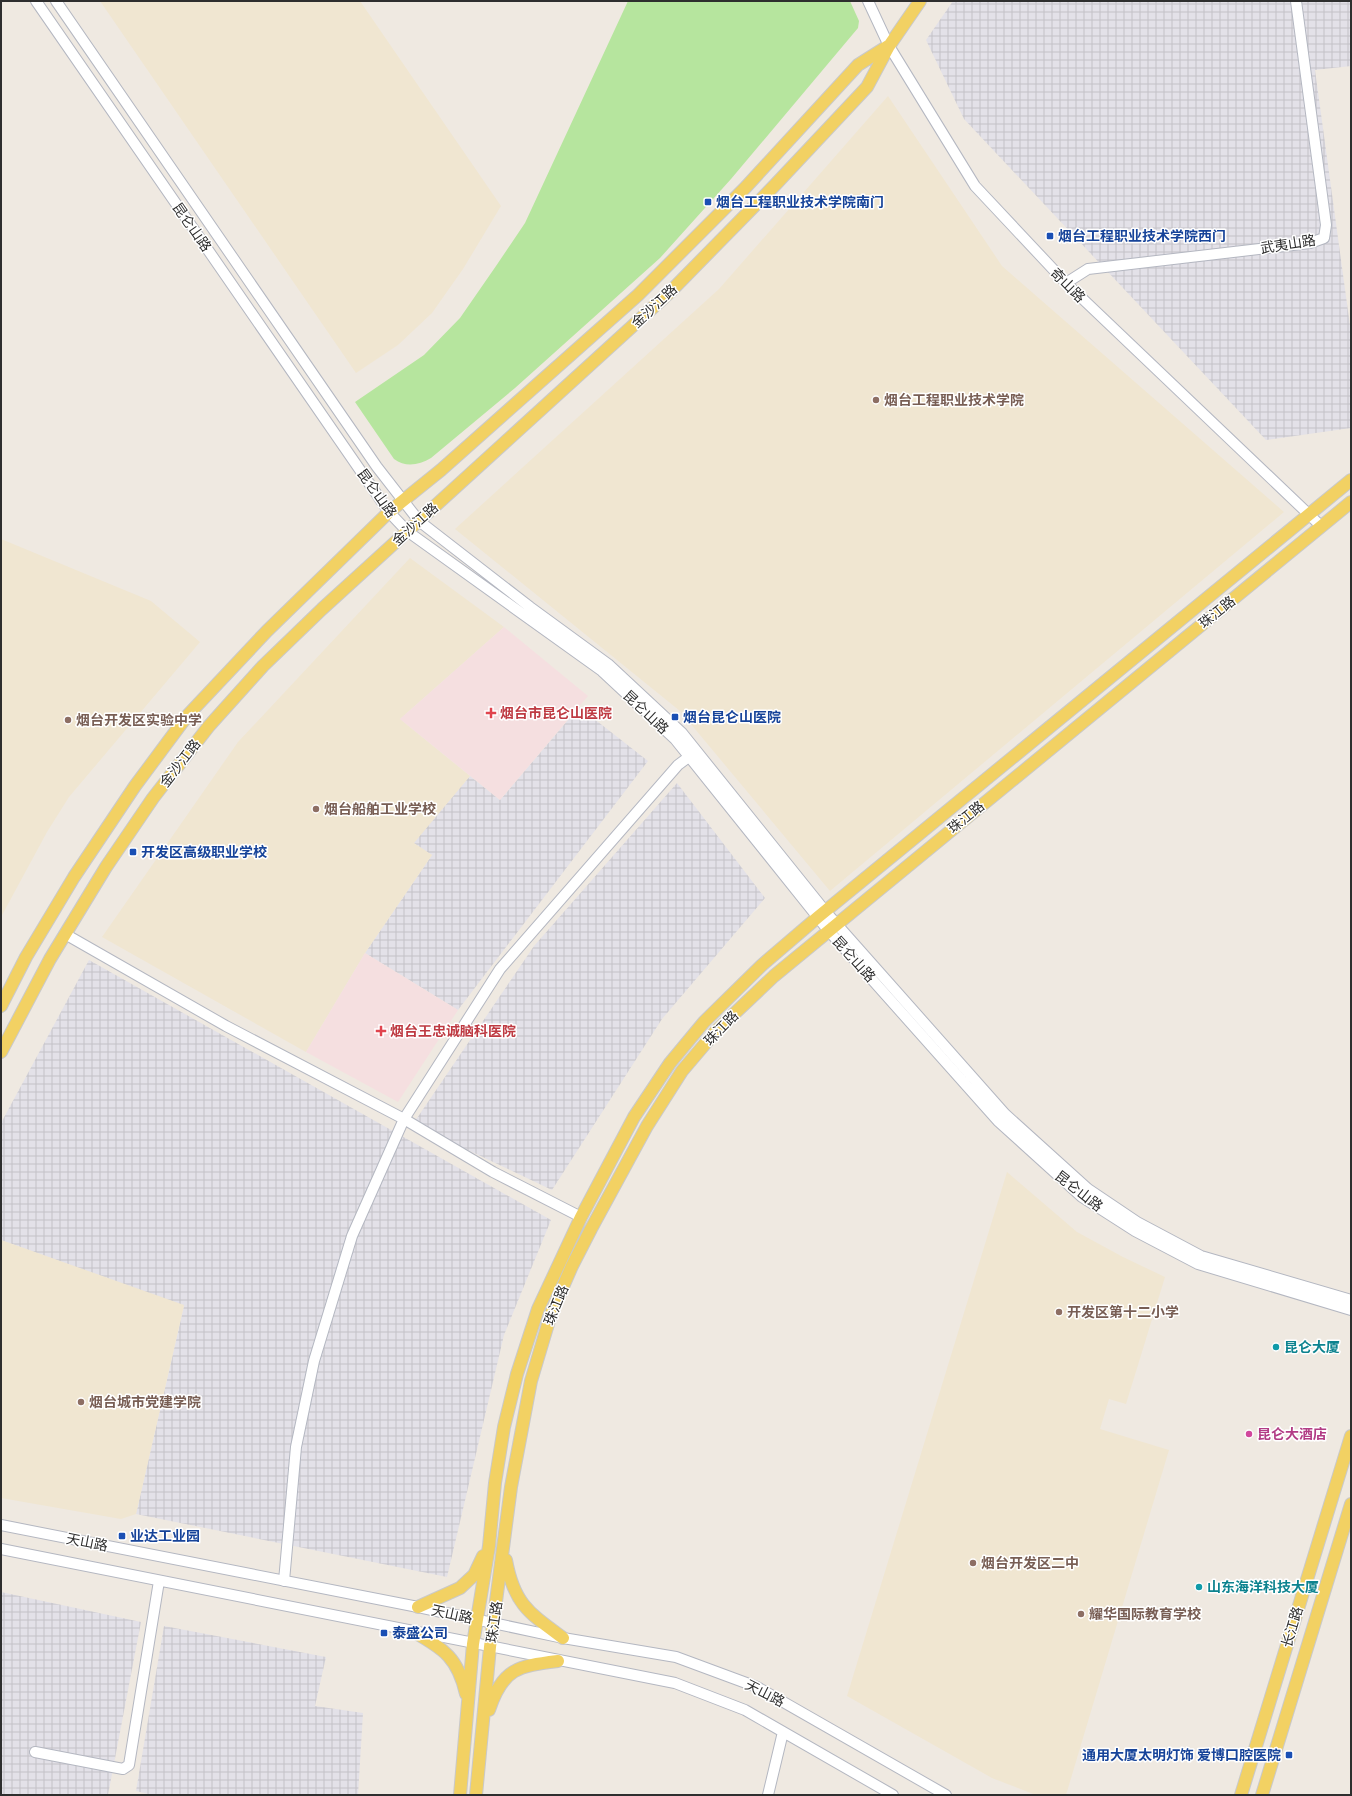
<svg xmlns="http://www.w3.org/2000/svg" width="1352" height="1796" font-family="Poppins,'Noto Sans SC',sans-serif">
<defs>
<pattern id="industrial-grid" width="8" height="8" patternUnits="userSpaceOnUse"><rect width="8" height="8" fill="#e3e1e8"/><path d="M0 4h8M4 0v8" fill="none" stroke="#c3c1c7"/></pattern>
</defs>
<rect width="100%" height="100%" fill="#efe9e1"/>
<!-- industrial -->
<path fill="url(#industrial-grid)" d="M953,1h398v65l-36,4 36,263v95l-85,12 -302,-321 -38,-79z
M579,707l69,54 -190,249 -93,-57 67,-98 -19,-12 57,-67 30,24z
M677,783l88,115 -103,121 -110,171 -139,-66 121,-178z
M89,960l462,260 -47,115 -57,242 -311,-63 48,-208 -183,-66v-117z
M1,1592l140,30 -33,173h-107z
M164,1626l162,31 -11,49 48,7 -5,82h-206l-16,-4z"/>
<!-- education -->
<path fill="#f0e6d1" d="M100,1h260l141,205 -38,63 -31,44 -34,32 -42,28z
M888,96l114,170 282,246 -454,379 -150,-180 -225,-182 264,-240z
M1,539l150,62 49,41 -131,155 -22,35 -46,85z
M410,558l94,69 -104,92 70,57 -56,67 18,12 -67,98 -59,99 -204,-115 136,-195z
M1007,1172l70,60 46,25 42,20 -39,127 -17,-5 -9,30 69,21 -103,345h-30l-44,-17 -145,-82z
M1,1240l183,65 -48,209 -15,5 -120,-21z"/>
<!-- medical -->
<path fill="#f5dfe0" d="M504,627l84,69 -88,104 -100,-81z
M365,953l93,57 -60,92 -92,-50z"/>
<!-- grass -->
<path fill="#b6e59e" d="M628,1h222l9,20 -1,7 -127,151 -71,79 -145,130 -84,70c-12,7 -25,10 -37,1l-39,-57 69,-47 36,-37 36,-52 29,-43z"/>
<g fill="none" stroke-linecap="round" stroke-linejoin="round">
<!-- minor casing -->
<g stroke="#b4b7c1" stroke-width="12">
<path id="minor" d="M36,1l353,511 18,19 195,140 73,68 153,191 170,191 84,76 53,34 63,33 153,46
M56,1l321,466 42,54 111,86 78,57 74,69 143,178 180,203 83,75 49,33 64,34 150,44
M868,1l21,45 86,140 91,97 255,243
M1066,283l22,-14 222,-26 14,-5 2,-13 -30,-224
M65,934l161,92 178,93 89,53 88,45
M1,1525l417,82 145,31 113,19 81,30 189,108
M1,1549l674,134 70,27 148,85
M284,1581l12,-134 18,-86 38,-125 52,-117 96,-150 178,-204 16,-12
M35,1752l88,17 6,-4 30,-184
M768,1795l15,-63"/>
</g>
<!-- major casing -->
<g stroke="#c9c9c9" stroke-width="14">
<path id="major" d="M1,1006l25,-49 48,-80 61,-91 52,-70 80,-85 122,-119 52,-42 197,-175 107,-107 113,-123 30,-19
M1,1052l49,-93 56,-92 47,-69 56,-72 54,-60 59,-57 349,-318 104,-106 92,-98 22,-41 31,-45
M506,1560c8,44 23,53 57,78
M418,1607l42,-19 14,-13 9,-19
M414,1632c30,17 44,26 52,62
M489,1710c14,-42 29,-44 69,-49
M460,1795l13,-151 16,-98 6,-63 9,-56 13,-53 21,-65 43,-92 53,-100 36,-54 34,-41 58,-57 56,-48 533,-437
M476,1795l14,-148 21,-160 20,-106 20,-67 21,-48 19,-37 56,-103 35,-55 34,-40 58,-55 577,-474
M1241,1795l110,-359
M1262,1795l89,-291"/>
</g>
<!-- minor -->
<use href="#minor" stroke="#fff" stroke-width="10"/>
<!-- major -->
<use href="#major" stroke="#f2d163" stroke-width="12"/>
</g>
<!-- markers -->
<g fill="#1a4fb4" stroke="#fff" stroke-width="1.5">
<rect x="704" y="198" width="8" height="8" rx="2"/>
<rect x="1046" y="232" width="8" height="8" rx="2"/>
<rect x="671" y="713" width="8" height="8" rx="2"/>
<rect x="129" y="848" width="8" height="8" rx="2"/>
<rect x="118" y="1532" width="8" height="8" rx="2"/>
<rect x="380" y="1629" width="8" height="8" rx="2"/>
<rect x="1285" y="1751" width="8" height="8" rx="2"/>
</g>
<g fill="#8d6e63" stroke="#fff" stroke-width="1.5">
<circle cx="876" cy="400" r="4"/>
<circle cx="68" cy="720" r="4"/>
<circle cx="316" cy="809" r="4"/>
<circle cx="1059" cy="1312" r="4"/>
<circle cx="81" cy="1402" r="4"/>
<circle cx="973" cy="1563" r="4"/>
<circle cx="1081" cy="1614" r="4"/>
</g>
<g fill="#e0444e" stroke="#fff" stroke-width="1.5">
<path d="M489 707h4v4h4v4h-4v4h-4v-4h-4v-4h4z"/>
<path d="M379 1025h4v4h4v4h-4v4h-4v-4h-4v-4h4z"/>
</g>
<g fill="#0f9aa8" stroke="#fff" stroke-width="1.5">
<circle cx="1276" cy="1347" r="4"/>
<circle cx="1199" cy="1587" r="4"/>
</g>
<circle fill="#d1479c" stroke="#fff" stroke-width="1.5" cx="1249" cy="1434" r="4"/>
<g text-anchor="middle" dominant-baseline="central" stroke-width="3" stroke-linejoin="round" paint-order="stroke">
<!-- transit labels -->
<g font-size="14" font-weight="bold" fill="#164399" stroke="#fff" text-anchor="start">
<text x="716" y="202">烟台工程职业技术学院南门</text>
<text x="1058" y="236">烟台工程职业技术学院西门</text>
<text x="683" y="717">烟台昆仑山医院</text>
<text x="141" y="852">开发区高级职业学校</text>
<text x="130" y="1536">业达工业园</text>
<text x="392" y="1633">泰盛公司</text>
<text x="1281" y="1755" text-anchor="end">通用大厦太明灯饰 爱博口腔医院</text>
</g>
<!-- street labels -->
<g font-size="14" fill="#2e2e2e" stroke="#fff">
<text transform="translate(192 227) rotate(55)">昆仑山路</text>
<text transform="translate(1288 244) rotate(-9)">武夷山路</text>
<text transform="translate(1068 285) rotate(45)">奇山路</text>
<text transform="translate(654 306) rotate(-43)">金沙江路</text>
<text transform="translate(377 493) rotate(54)">昆仑山路</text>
<text transform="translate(415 524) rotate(-42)">金沙江路</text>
<text transform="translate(1217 612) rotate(-39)">珠江路</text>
<text transform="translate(646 712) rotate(43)">昆仑山路</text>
<text transform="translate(180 763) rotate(-52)">金沙江路</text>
<text transform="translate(966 817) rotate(-39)">珠江路</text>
<text transform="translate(854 959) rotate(48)">昆仑山路</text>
<text transform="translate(721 1028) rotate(-46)">珠江路</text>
<text transform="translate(1079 1191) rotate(38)">昆仑山路</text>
<text transform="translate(556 1305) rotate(-68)">珠江路</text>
<text transform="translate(87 1542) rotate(11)">天山路</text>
<text transform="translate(452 1614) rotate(12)">天山路</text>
<text transform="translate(494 1622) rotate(-82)">珠江路</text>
<text transform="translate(1292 1627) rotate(-73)">长江路</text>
<text transform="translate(765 1693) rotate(27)">天山路</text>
</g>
<!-- education labels -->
<g font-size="14" font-weight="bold" fill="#785e54" stroke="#fff" text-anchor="start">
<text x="884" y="400">烟台工程职业技术学院</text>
<text x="76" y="720">烟台开发区实验中学</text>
<text x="324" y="809">烟台船舶工业学校</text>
<text x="1067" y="1312">开发区第十二小学</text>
<text x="89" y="1402">烟台城市党建学院</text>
<text x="981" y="1563">烟台开发区二中</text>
<text x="1089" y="1614">耀华国际教育学校</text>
</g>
<!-- health labels -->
<g font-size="14" font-weight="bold" fill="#be3a42" stroke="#fff" text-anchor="start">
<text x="500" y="713">烟台市昆仑山医院</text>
<text x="390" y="1031">烟台王忠诚脑科医院</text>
</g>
<!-- culture labels -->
<g font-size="14" font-weight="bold" fill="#0d838f" stroke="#fff" text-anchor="start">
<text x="1284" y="1347">昆仑大厦</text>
<text x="1207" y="1587">山东海洋科技大厦</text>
</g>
<!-- hotel labels -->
<g font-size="14" font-weight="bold" fill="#b23c85" stroke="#fff" text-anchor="start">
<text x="1257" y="1434">昆仑大酒店</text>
</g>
</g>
<!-- border -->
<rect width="1352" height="1796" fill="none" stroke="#2e2e2e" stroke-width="4"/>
</svg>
